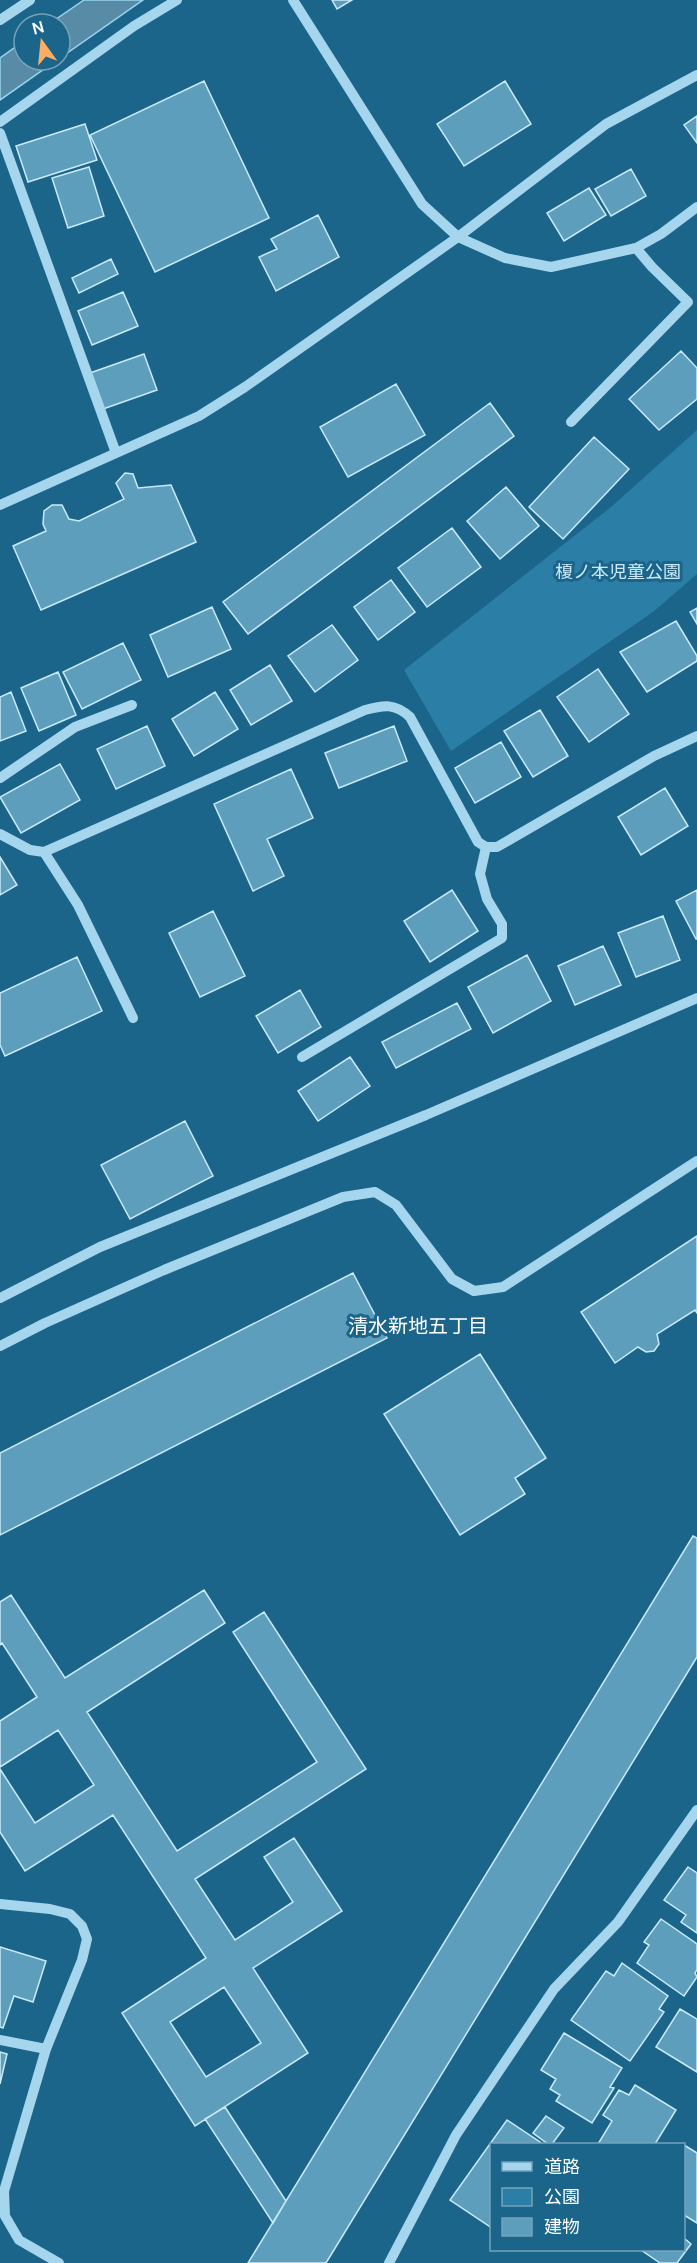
<svg xmlns="http://www.w3.org/2000/svg" width="697" height="2263" font-family="Manrope,'Noto Sans JP',sans-serif">
<rect width="100%" height="100%" fill="#1b648a"/>
<!-- green -->
<path fill="#2b7ea6" d="M697,430v144l-44,38 -202,139 -47,-81 207,-163z"/>
<!-- water -->
<path fill="#588ca6" stroke="#98d4ef" stroke-width="1.5" d="M84,0h59l-83,58v-34h-11z
M24,41v19h33l-57,40v-42z"/>
<!-- building -->
<path fill="#5d9ebd" stroke="#caeaf9" stroke-width="1.5" fill-rule="evenodd" d="M332,0h20l-15,9z
M204,81l65,137 -114,54 -65,-137z
M505,81l26,43 -67,42 -27,-42z
M697,116v27l-13,-18z
M85,124l12,36 -69,22 -12,-36z
M89,167l15,49 -36,12 -16,-50z
M631,169l15,27 -35,20 -16,-27z
M589,188l17,27 -42,26 -17,-28z
M318,215l21,42 -63,34 -17,-34 18,-8 -6,-10z
M111,259l7,15 -39,19 -7,-15z
M123,292l15,34 -46,19 -14,-34z
M681,351l16,17v31l-38,31 -30,-31z
M144,354l13,36 -54,19 -13,-36z
M396,384l29,51 -77,42 -28,-50z
M490,403l24,33 -266,198 -25,-32z
M594,437l35,32 -66,70 -34,-32z
M125,473l8,1 5,14 33,-3 25,57 -155,68 -28,-64 33,-15 -3,-7 1,-13 8,-6h10l7,14 10,2 45,-22 -8,-16z
M506,487l33,39 -39,33 -33,-38z
M452,528l29,39 -54,40 -29,-39z
M391,580l24,32 -37,28 -24,-33z
M212,607l19,42 -63,28 -18,-42z
M697,608v16l-7,-12z
M676,621l21,35v5l-50,31 -27,-40z
M332,625l26,35 -43,32 -27,-36z
M123,643l18,37 -59,29 -19,-37z
M270,665l22,36 -41,24 -21,-35z
M598,669l31,45 -40,28 -32,-45z
M58,672l18,43 -37,16 -18,-43z
M11,692l15,39 -26,10v-44z
M215,692l23,37 -44,27 -22,-37z
M540,710l28,46 -35,21 -29,-46z
M147,726l18,40 -49,23 -19,-40z
M394,726l13,35 -68,27 -14,-35z
M501,742l20,35 -46,26 -20,-35z
M60,764l20,36 -59,33 -21,-36z
M291,769l22,49 -46,21 17,37 -31,15 -39,-87z
M665,788l23,38 -47,29 -23,-38z
M0,857l17,28 -17,10z
M452,890l26,41 -48,31 -26,-41z
M697,890v49h-1l-20,-38z
M213,911l32,65 -45,21 -31,-64z
M663,916l17,44 -44,17 -18,-44z
M603,946l18,39 -46,20 -17,-39z
M527,955l24,46 -58,32 -25,-46z
M77,957l25,54 -97,45 -5,-11v-52z
M300,990l21,37 -43,26 -22,-37z
M457,1003l14,26 -75,39 -14,-26z
M350,1057l20,29 -52,35 -20,-30z
M185,1121l28,55 -83,43 -29,-54z
M697,1236v77l-2,-3 -38,24 2,10 -5,7 -8,1 -8,-5 -23,16 -34,-51z
M353,1273l34,65 -387,197v-82z
M480,1354l66,104 -31,20 10,16 -65,41 -76,-121z
M693,1536l4,2v119l-371,606h-78z
M204,1590l21,33 -138,89 90,139 140,-89 -84,-130 31,-20 102,157 -171,110 40,61 58,-38 -29,-45 30,-19 48,73 -89,57 55,85 -113,73 -73,-113 84,-55 -93,-143 -88,56 -25,-39v-63l35,54 59,-38 -36,-55 -58,37v-46l37,-24 -35,-54 -2,2v-43l11,-7 54,83zM224,1987l37,56 -55,34 -36,-55z
M688,1867l9,6v60l-16,-11 5,-7 -22,-15z
M661,1919l36,25v26l-2,3 2,4 -13,19 -47,-33 12,-18 -5,-3z
M0,1947l46,14 -13,41 -19,-6 -11,32 -3,-1z
M622,1963l46,33 -9,13 5,3 -34,49 -59,-41 35,-49 8,5z
M680,2009l17,10v53l-41,-25z
M564,2033l58,35 -12,19 4,1 -22,35 -36,-22 4,-6 -10,-6 6,-10 -15,-9z
M0,2052l7,2 -7,30z
M635,2085l41,25 -21,34h-57l14,-23 -9,-6 16,-25 10,5z
M225,2107l61,94 -13,22 -68,-104z
M546,2116l18,12 -12,16h-4l-15,-11z
M507,2120l36,24h-51v84l-42,-28z
M684,2145l13,8v70l-13,-8z
M684,2238l7,6 -14,19h-17l-19,-13h43z"/>
<g fill="none" stroke-linecap="round" stroke-linejoin="round">
<!-- minor -->
<path stroke="#a5d6ed" stroke-width="10" d="M293,0l129,204 36,33 47,21 46,9 85,-19 25,-14 36,-27
M0,20l30,-20
M0,122l134,-96 43,-26
M0,133l116,320
M571,422l117,-120 -36,-35 -16,-19
M0,505l199,-89 46,-29 213,-150 148,-113 91,-49
M0,778l75,-51 57,-22
M0,834l30,16 14,2 321,-142c19,-5 30,-7 45,7l68,125 8,5h11l157,-91 43,-20
M44,852l34,53 55,113
M302,1057l200,-119v-14l-15,-25 -7,-25 6,-27
M0,1298l100,-51 326,-132 271,-117
M0,1346l45,-23 119,-53 179,-73 32,-5 21,13 56,74 22,12 29,-4 194,-126
M0,1904l50,5 20,5 12,12 5,13 -5,21 -36,89 -42,142 1,25 14,24 40,23
M0,2040l46,9
M389,2263l67,-128 98,-146 64,-67 79,-112"/>
</g>
<g text-anchor="middle" dominant-baseline="central" stroke-width="6" stroke-linejoin="round" paint-order="stroke">
<!-- park labels -->
<g font-size="18" fill="#caeaf9" stroke="#1b648a">
<text x="618" y="571">榎ノ本児童公園</text>
</g>
<!-- neighbourhood labels -->
<g font-size="20" fill="#fff" stroke="#1b648a">
<text x="418" y="1325">清水新地五丁目</text>
</g>
</g>
<!-- legend -->
<rect x="490" y="2143" width="195" height="108" fill="#1b648a" stroke="#76a2b9" stroke-width="1.5"/>
<rect x="502" y="2162" width="30" height="9" fill="#a5d6ed" stroke="#76a2b9" stroke-width="1.5"/>
<text x="544" y="2173" font-size="18" fill="#ffffff">道路</text>
<rect x="502" y="2188" width="30" height="18" fill="#2b7ea6" stroke="#76a2b9" stroke-width="1.5"/>
<text x="544" y="2203" font-size="18" fill="#ffffff">公園</text>
<rect x="502" y="2218" width="30" height="18" fill="#5d9ebd" stroke="#76a2b9" stroke-width="1.5"/>
<text x="544" y="2233" font-size="18" fill="#ffffff">建物</text>
<!-- north arrow -->
<g transform="translate(42 42) rotate(345)"><circle r="28" fill="#1b648a" stroke="#76a2b9" stroke-width="1.5"/>
<path d="M0-4.5L10 22L0 15L-10 22Z" fill="#fead61"/>
<text y="-9" font-size="16" font-weight="bold" text-anchor="middle" fill="#ffffff">N</text>
</g>
</svg>
